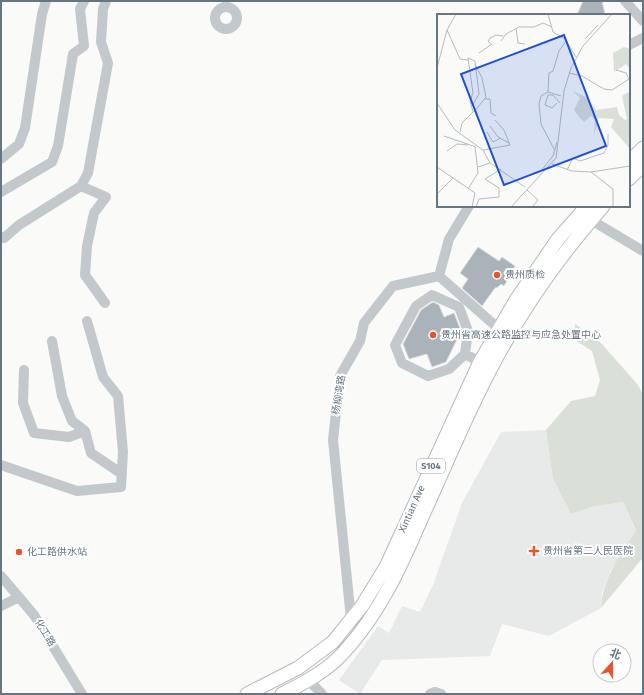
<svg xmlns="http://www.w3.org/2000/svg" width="644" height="695" font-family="'Fira Sans','Noto Sans SC',sans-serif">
<rect width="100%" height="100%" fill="#fafaf8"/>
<!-- built -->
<path fill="#e8e9e9" d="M546,430l7,49 18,35 20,-7 32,-5 13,29 -26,41 -8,20 -1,16 -52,28 -47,-12 -12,32 -108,4 -22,34 -21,-14 39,-54 11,7 13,-27 18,6 13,-27 29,-82 39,-71z"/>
<!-- green -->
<path fill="#dadfd7" d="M575,324l26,19 37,42 5,10v165h-2l-40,48c2,-32 19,-51 35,-78l-13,-28 -32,5 -20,7 -18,-35 -7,-49 25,-29 24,-5 5,-16 -8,-29 -17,-11z"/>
<!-- building -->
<path fill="#aab3b9" stroke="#dcdcda" d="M583,1h19l3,13 -28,1z
M478,247l21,14 3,-4 13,9 -11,20 -3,-2 -3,3 -3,1 -13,18 -20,-18 6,-9 -8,-6z
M433,302l6,3 5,12 10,-4 7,18 -15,31 -14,5 -5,-13 -18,5 -6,-15 18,-34z"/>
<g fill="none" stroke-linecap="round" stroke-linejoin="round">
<!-- major casing -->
<g stroke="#b5babe" stroke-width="15">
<path id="major" d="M629,162l14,-14
M629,179l14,-14
M247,694l51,-26 35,-26 29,-36 24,-39 94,-205 36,-62 42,-61 29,-33
M282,694c22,-11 45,-23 62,-42 36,-39 57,-86 78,-135 23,-50 44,-102 70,-151 32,-60 66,-108 111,-160"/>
</g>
<!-- minor -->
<path stroke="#c3c8cc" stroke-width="10" d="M625,1l18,20
M215 18a11 11 0 1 1 22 0a11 11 0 1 1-22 0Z
M629,45l14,-7
M1,159l18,-15 6,-16 17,-114 4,-13
M81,186l25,11 -12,16 -7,33 -2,29 20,28
M1,192l51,-30 6,-16 15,-92 11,-8 -4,-37 4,-8
M591,220l52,31
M1,237l3,1 15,-13 62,-39 7,-13 20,-110 -7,-21 2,-33 3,-8
M439,276l60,53
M52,341l10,55 10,25 13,10 6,22 31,21
M465,354l-16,15 -21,7 -26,-13 -7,-18 21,-39 16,-11 27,12 9,24 -3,23 15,8
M24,370l-1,33 11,30 35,4 16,-6
M1,465l76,26 44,-4 2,-35 -5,-56 -15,-19 -16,-56
M1,576l33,39 48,79
M1,606l18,-9
M351,619l-18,-179 7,-64 20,-35 4,-18 29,-37 46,-10 10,-37 20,-33
M309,681l13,13
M430,694l5,-2 6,2"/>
<!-- major -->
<use href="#major" stroke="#fff" stroke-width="13"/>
</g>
<!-- markers -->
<g fill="#e4572e" stroke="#fff" stroke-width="1.5">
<circle cx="497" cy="275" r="4"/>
<circle cx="433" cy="335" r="4"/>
<path d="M532 545h4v4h4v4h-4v4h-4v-4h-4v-4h4z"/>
<circle cx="19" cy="552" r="4"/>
</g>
<g text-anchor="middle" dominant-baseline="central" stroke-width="4" stroke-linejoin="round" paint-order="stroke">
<!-- shield labels -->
<rect fill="#fff" stroke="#939fa8" stroke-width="1" x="417" y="459" width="28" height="14" rx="3"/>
<g font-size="9" font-weight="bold" fill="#657683">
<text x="431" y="466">S104</text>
</g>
<!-- poi labels -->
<g font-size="10" fill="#657683" stroke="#fff" text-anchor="start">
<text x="505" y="275">贵州质检</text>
<text x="441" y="335">贵州省高速公路监控与应急处置中心</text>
<text x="543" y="551">贵州省第二人民医院</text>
<text x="27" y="552">化工路供水站</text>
</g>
<!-- street labels -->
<g font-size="10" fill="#657683" stroke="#fff">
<text transform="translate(339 395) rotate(-81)">杨柳湾路</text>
<text transform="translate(412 509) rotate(-66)">Xintian Ave</text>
<text transform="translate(45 633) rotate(58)">化工路</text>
</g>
</g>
<!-- overview -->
<g transform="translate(437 14)">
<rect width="193" height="193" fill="#fafaf8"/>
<path d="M187,33l6,2v20l-4,-5 -12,8 -1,-19zM136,77l13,6 10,13 21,-3 2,8 6,5 2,-1 -5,-23 6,-4 2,2v55l-19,-22 3,-8 -15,-1 -5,17 1,-15 -4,-4 -7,6 -5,-5 -5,-7 6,-12z" fill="#dadfd7"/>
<path fill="none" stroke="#b5bdc2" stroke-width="1" d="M111,0l5,18 12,7 11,18M79,14l2,15 7,1M10,16l13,29 8,1M148,25l13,-14M64,27l5,-7 13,-7h15l9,-4 9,4M55,31l-4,-4 2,-3 6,-3 7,1M42,39l13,-9M0,54l10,-38 9,-16M179,56l10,3 4,8M132,59l13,3 22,13 8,1 17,-11M111,78l13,4M48,85h5l1,14 5,3M0,89l18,27 28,20 7,13 35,24M120,89l-5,5 -7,-3 3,-10h5l7,8M37,98l12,-15 -4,-19 -7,-14M53,112l8,11 11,6M23,118l2,-9 11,-11 -3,-11 3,-8 -5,-35 7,3 4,33 -7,12M50,118l6,10 8,-4M7,122l32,11M46,136l27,-5 -6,-15 -9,-10M10,137l10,-7 11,1M118,137l-14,-27 -2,-20 2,-8 7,-4 1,-19 4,-2 6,-20 7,-10M115,150l20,7 19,1 39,-6M0,153l38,26 -3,14M41,153l12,-4M130,156l6,-12 7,3 24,-8 4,-8v-11M103,158l13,-16 4,-14M154,158l22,17v17M31,175l10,-16 -3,-27M90,176l11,10 -6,7M0,180l16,-16M39,193l3,-8 20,-2v-9l-14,-9 16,-10M74,193l45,-49 8,-67 7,-23 12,-22 29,-32"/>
<path fill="#1d4ed8" fill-opacity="0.15" stroke="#1d4ed8" stroke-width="2" d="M127,21l42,111 -102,39 -43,-111z"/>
<rect width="193" height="193" fill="none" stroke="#657683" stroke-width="2"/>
</g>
<!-- border -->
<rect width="644" height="695" fill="none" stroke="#657683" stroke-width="4"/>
<!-- north arrow -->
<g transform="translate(612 663) rotate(21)"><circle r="19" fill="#ffffff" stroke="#c1c8cd"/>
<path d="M0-3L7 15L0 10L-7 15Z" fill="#e4572e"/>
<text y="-6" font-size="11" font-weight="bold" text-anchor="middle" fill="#657683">北</text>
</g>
</svg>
